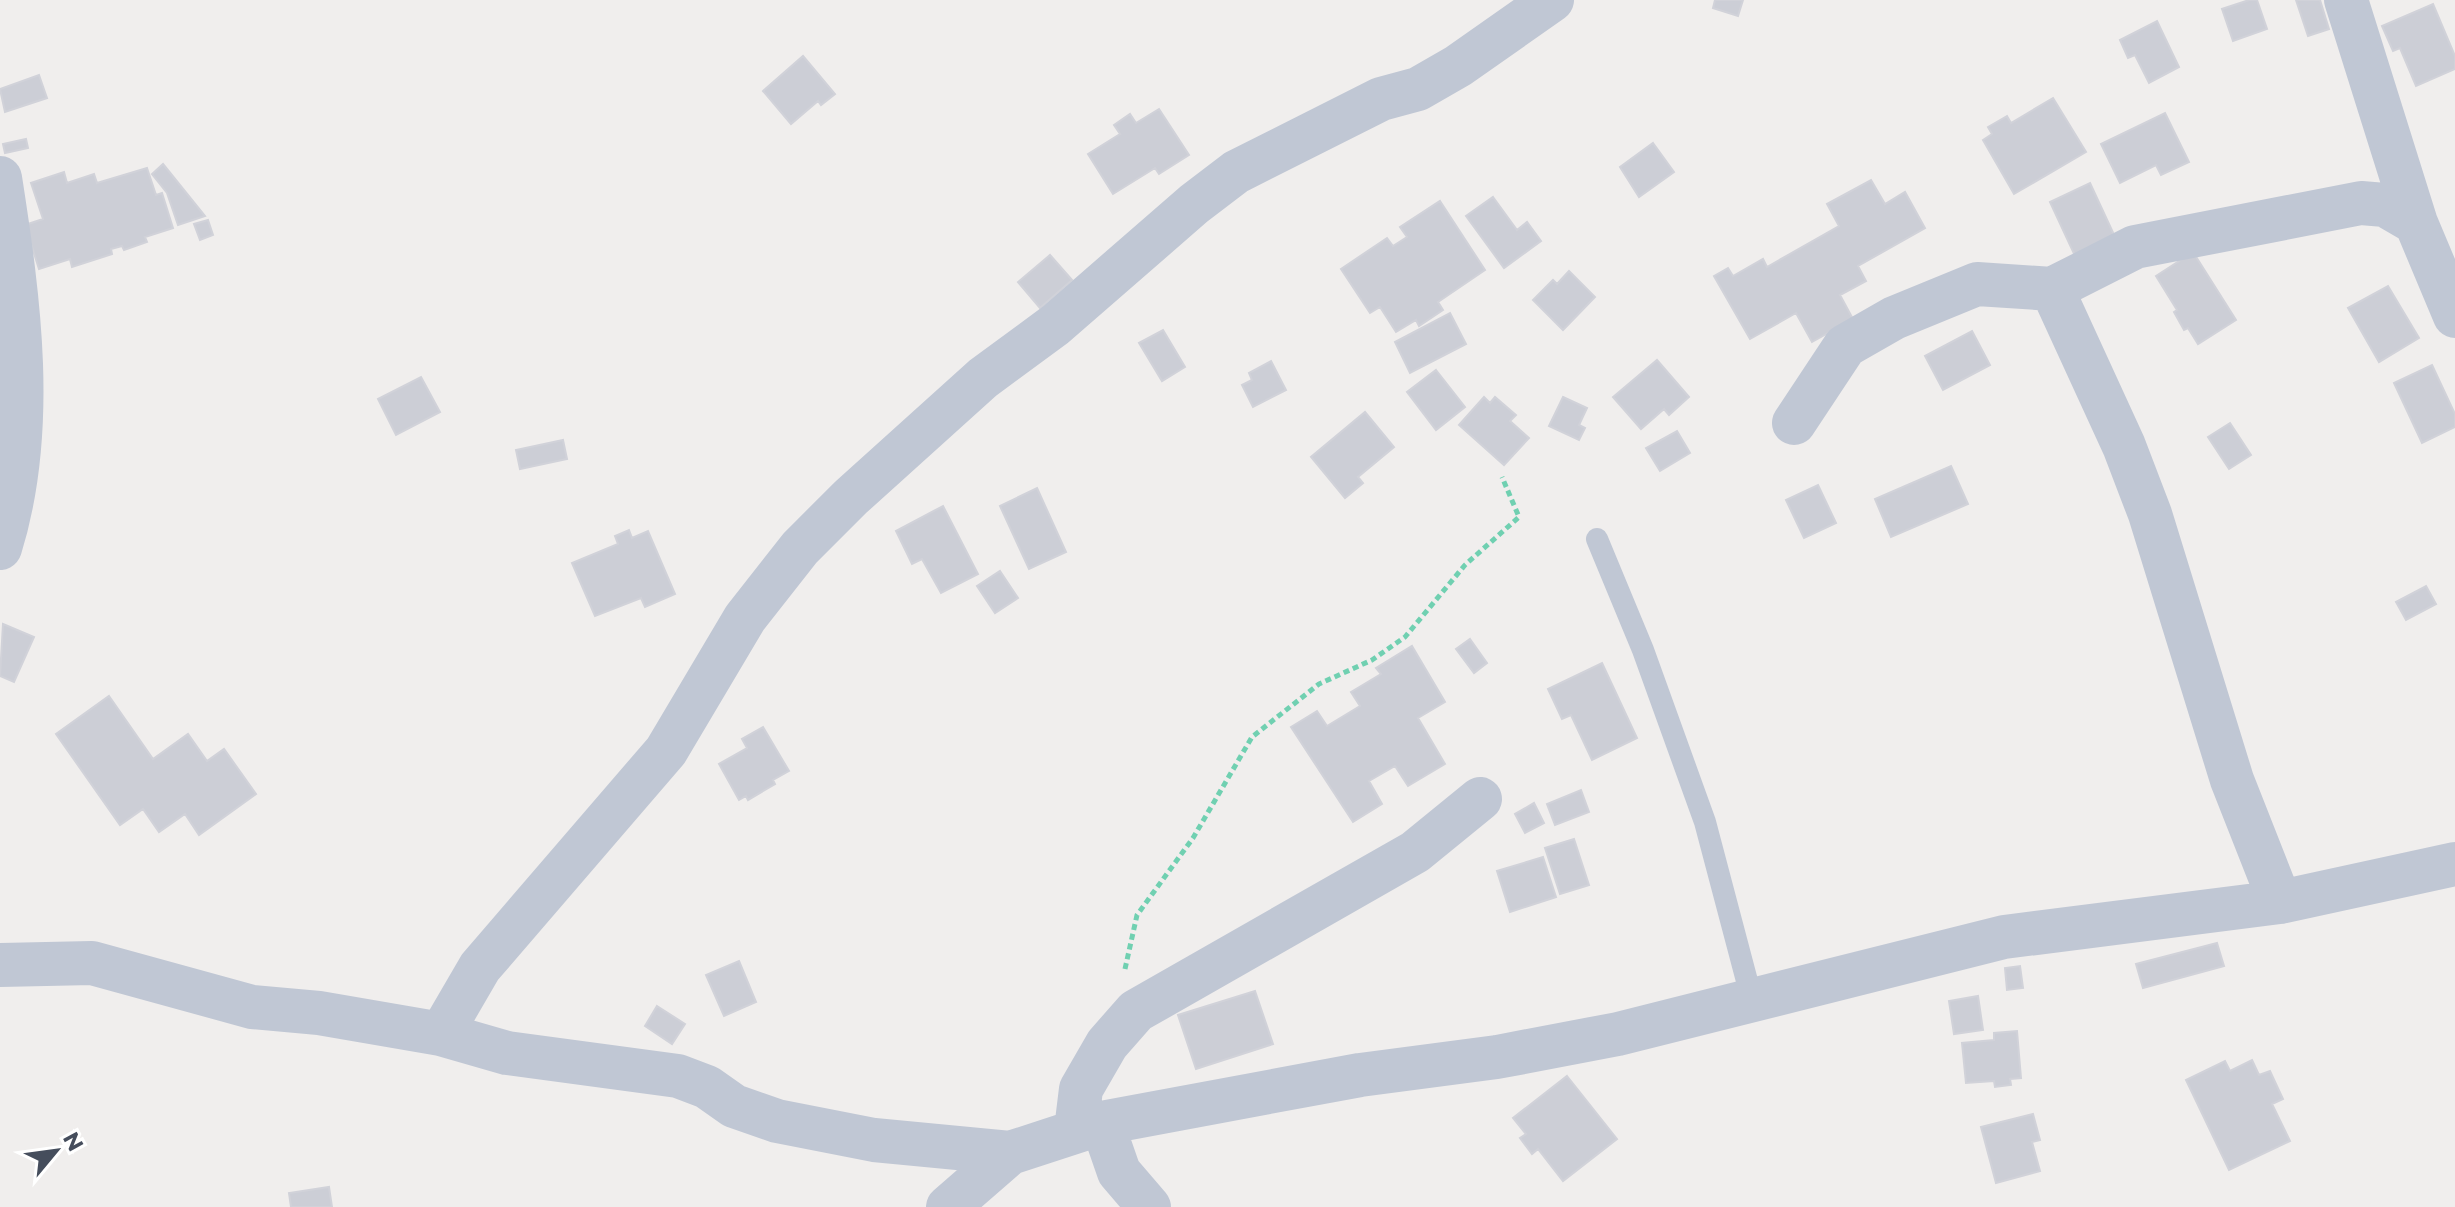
<svg xmlns="http://www.w3.org/2000/svg" width="2455" height="1207" font-family="Montserrat,sans-serif">
<rect width="100%" height="100%" fill="#f0eeed"/>
<!-- building -->
<path fill="#ccced6" stroke="#d1d2d9" stroke-width="2" d="M1715,0h28l-5,16 -25,-8z
M2249,0h8l10,29 -34,12 -11,-32z
M2296,0h24l9,29 -21,7z
M2433,4l22,52v13l-39,17 -16,-38 -7,3 -11,-25z
M2157,21l22,46 -30,16 -14,-28 -7,3 -8,-18z
M803,56l32,38 -14,11 -3,-4 -27,23 -28,-33z
M39,75l8,23 -42,14 -5,-23z
M2053,98l33,54 -72,42 -31,-54 9,-6 -4,-7 19,-11 4,7z
M1159,109l30,46 -30,19 -4,-6 -42,26 -25,-40 32,-20 -6,-9 16,-11 6,9z
M2165,113l24,49 -28,13 -5,-10 -36,18 -19,-39z
M26,139l2,9 -23,5 -2,-9z
M1653,143l21,29 -35,25 -19,-30z
M163,164l42,52 -27,9 -11,-32 -15,-19z
M147,168l9,27 6,-2 11,35 -28,9 2,5 -23,8 -2,-4 -11,3 1,5 -40,13 -2,-8 -31,10 -14,-44 18,-6 -12,-36 33,-11 3,11 27,-9 3,9z
M1871,180l14,24 20,-12 20,36 -67,38 8,15 -26,14 13,24 -41,23 -16,-29 -46,26 -36,-63 14,-8 5,8 30,-17 4,8 72,-41 -12,-22z
M2090,183l26,56 -40,19 -26,-56z
M1493,197l24,33 10,-8 14,19 -37,27 -38,-52z
M1440,201l45,69 -47,32 5,8 -24,16 -3,-6 -20,12 -16,-25 -10,6 -29,-44 46,-31 6,8 14,-9 -7,-10z
M208,220l5,15 -13,5 -6,-16z
M2193,252l43,68 -38,24 -10,-16 -4,2 -10,-18 3,-2 -21,-34z
M1050,255l22,25 -32,28 -22,-26z
M1569,271l26,26 -32,33 -30,-30 20,-20 4,4z
M2388,286l31,52 -40,24 -31,-54z
M1450,313l16,31 -56,29 -15,-31z
M1163,330l22,37 -23,14 -23,-38z
M1972,331l18,34 -47,25 -18,-34z
M1657,360l32,37 -20,18 -5,-6 -23,20 -28,-32z
M1271,361l15,29 -33,17 -11,-22 10,-5 -3,-7z
M2432,365l23,49v13l-33,16 -28,-60z
M1436,370l29,37 -29,23 -29,-38z
M421,377l19,35 -44,23 -18,-36z
M1484,397l6,6 5,-6 21,18 -6,6 19,17 -25,27 -45,-40z
M1563,397l24,11 -8,17 6,3 -6,12 -30,-14z
M1365,412l29,35 -36,30 5,6 -18,15 -34,-41z
M2230,423l21,32 -22,14 -21,-32z
M1677,431l13,22 -30,18 -14,-23z
M563,440l4,19 -47,10 -4,-19z
M1951,466l17,38 -77,33 -16,-38z
M1818,485l18,38 -32,15 -18,-38z
M1037,488l29,64 -37,17 -29,-63z
M943,506l35,68 -37,19 -19,-34 -10,5 -16,-33z
M629,530l3,8 16,-7 27,63 -30,13 -4,-9 -46,18 -23,-53 46,-19 -3,-8z
M1000,571l18,27 -23,15 -18,-27z
M2426,586l10,18 -30,16 -10,-18z
M3,624l31,13 -20,45 -14,-6z
M1470,639l17,24 -13,10 -18,-24z
M1412,646l33,56 -27,16 27,46 -37,22 -13,-20 -26,15 13,23 -29,18 -62,-95 26,-16 10,15 33,-20 -9,-14 30,-18 -5,-6z
M1602,663l35,75 -45,22 -21,-45 -9,4 -14,-30z
M109,696l44,63 35,-25 19,27 17,-12 32,45 -57,41 -14,-21 -26,18 -16,-23 -23,16 -64,-91z
M763,727l26,44 -16,9 2,4 -27,16 -2,-4 -7,4 -20,-36 28,-16 -5,-9z
M1581,790l8,22 -34,13 -8,-21z
M1534,803l10,20 -19,10 -10,-19z
M1574,839l15,46 -29,9 -15,-46z
M1543,857l13,40 -46,15 -13,-41z
M2217,943l7,23 -81,22 -7,-24z
M739,961l17,41 -32,14 -18,-41z
M2020,966l3,22 -16,2 -2,-22z
M1255,991l18,53 -77,25 -18,-54z
M1978,996l5,34 -29,4 -5,-33z
M657,1006l28,18 -13,20 -27,-18z
M2017,1031l4,47 -11,1 1,6 -16,2 -1,-6 -28,2 -4,-40 32,-3v-7z
M2252,1060l7,15 11,-4 13,28 -11,5 18,37 -61,29 -43,-90 39,-19 5,10z
M1567,1076l50,63 -54,42 -25,-32 -6,5 -12,-16 6,-4 -13,-16z
M2033,1114l7,26 -8,2 8,29 -44,12 -15,-56z
M329,1187l3,20h-41l-2,-14z"/>
<g fill="none" stroke-linecap="round" stroke-linejoin="round">
<!-- path -->
<path stroke="#70d0b1" stroke-width="5" stroke-dasharray="6 4" stroke-linecap="butt" d="M1125,969l12,-54 56,-77 59,-101 67,-53 53,-24 33,-23 60,-72 54,-48 -17,-40"/>
<!-- service -->
<path stroke="#c0c7d4" stroke-width="22" d="M1597,539l46,111 62,172 47,178"/>
<!-- minor -->
<path stroke="#c0c7d4" stroke-width="44" d="M2346,0l70,223 39,93
M0,178c19,122 37,251 0,370
M2052,289l83,-42 226,-44 24,2 31,18
M1794,423l51,-77 49,-28 83,-34 75,5 72,157 26,68 82,266 48,122
M0,965l92,-2 160,44 67,6 122,21 66,19 171,23 29,11 27,19 43,15 97,19 136,13 92,-30 258,-48 137,-18 121,-23 386,-97 276,-35 175,-38
M441,1034l39,-67 186,-216 79,-133 55,-70 51,-51 132,-119 72,-53 139,-121 42,-32 145,-73 37,-10 40,-23 94,-66
M1102,1123l17,49 30,35
M1076,1130l5,-41 26,-45 29,-33 279,-159 65,-53
M948,1207l62,-54"/>
</g>
<!-- north arrow -->
<g transform="translate(56 1151) rotate(61)" stroke="#ffffff" stroke-width="6" paint-order="stroke">
<path d="M0-6L14 30L0 20L-14 30Z" fill="#454d5c"/>
<text y="-12" font-size="22" font-weight="bold" text-anchor="middle" fill="#454d5c">N</text>
</g>
</svg>
